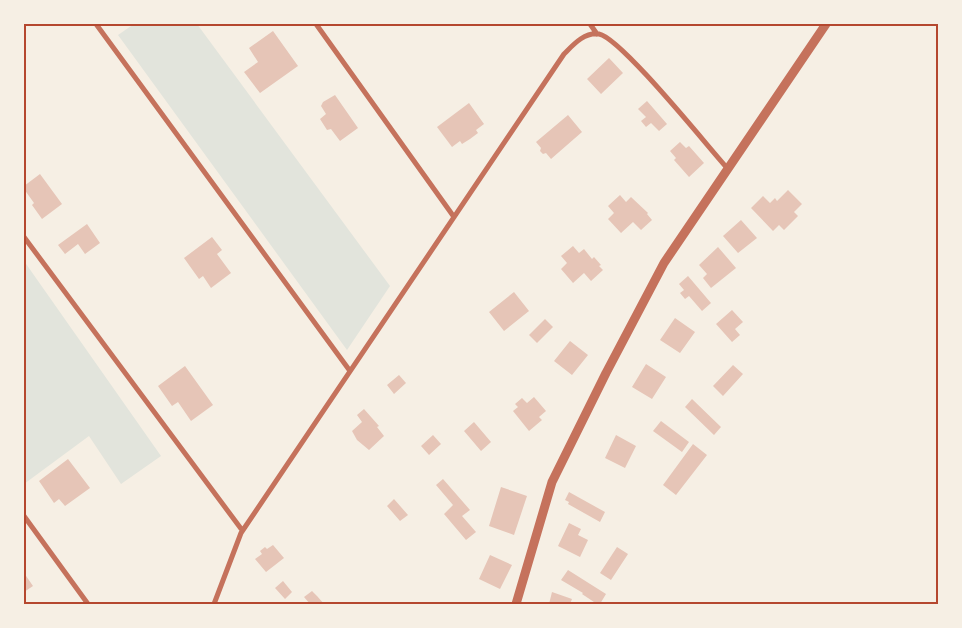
<svg xmlns="http://www.w3.org/2000/svg" width="962" height="628" font-family="Figtree,sans-serif">
<rect width="100%" height="100%" fill="#f6efe4"/>
<!-- green -->
<path fill="#e2e4dc" d="M134,24h63l193,262 -43,64 -229,-315z
M24,261l137,195 -40,28 -32,-48 -65,48z"/>
<!-- building -->
<path fill="#e6c5b7" d="M273,31l25,35 -38,27 -16,-21 14,-10 -9,-14z
M609,58l14,15 -22,21 -14,-15z
M335,95l23,33 -18,13 -9,-12 -4,1 -7,-11 6,-5 -5,-8 2,-4z
M647,101l20,23 -8,7 -8,-8 -5,4 -5,-6 5,-4 -8,-8z
M469,103l15,21 -8,6 2,3 -8,6 -8,5 -2,-3 -8,6 -15,-20z
M568,115l14,17 -31,27 -5,-6 -3,1 -3,-3 1,-3 -5,-6z
M680,142l6,6 3,-2 15,17 -15,14 -15,-17 2,-2 -6,-7z
M40,174l22,30 -20,15 -10,-14 2,-2 -10,-14v-3z
M788,190l14,14 -8,8 4,4 -14,14 -5,-5 -6,6 -22,-23 12,-12 7,7 5,-5 2,3z
M620,195l6,7 5,-5 17,16 -1,1 5,6 -11,10 -8,-8 -12,11 -13,-14 6,-6 -6,-7z
M741,220l16,18 -19,15 -15,-17z
M87,224l13,19 -15,11 -7,-10 -13,10 -7,-9z
M212,237l10,13 -5,4 14,19 -20,15 -8,-12 -4,3 -15,-21z
M573,246l6,7 5,-4 8,10 2,-2 7,8 -2,1 4,4 -12,11 -7,-8 -11,10 -12,-14 6,-6 -6,-7z
M718,247l18,21 -25,20 -8,-10 4,-4 -8,-9z
M688,276l23,27 -9,8 -13,-15 -4,3 -5,-6 4,-3 -5,-6z
M514,292l15,19 -25,20 -15,-19z
M732,310l11,12 -8,7 5,6 -8,7 -16,-18z
M675,318l20,14 -15,21 -20,-13z
M545,319l8,8 -16,16 -8,-8z
M570,341l18,14 -16,20 -18,-14z
M646,364l20,13 -14,22 -20,-12z
M733,365l10,9 -20,22 -10,-10z
M185,366l28,39 -22,16 -13,-19 -6,4 -14,-20z
M399,375l7,8 -12,11 -7,-9z
M534,397l12,14 -7,6 3,3 -13,11 -16,-20 5,-4 -3,-3 7,-6 5,5z
M692,399l29,28 -7,8 -29,-28z
M364,409l15,17 -2,1 7,9 -15,14 -12,-10 -5,-9 10,-9 -5,-7z
M661,421l28,21 -7,10 -29,-21z
M474,422l17,20 -10,9 -17,-20z
M433,435l8,9 -12,11 -8,-9z
M616,435l20,11 -11,22 -20,-10z
M693,444l14,11 -31,40 -13,-10z
M68,459l22,29 -25,18 -6,-7 -5,4 -15,-22z
M443,479l27,31 -8,6 14,16 -10,8 -22,-26 9,-9 -17,-20z
M501,487l26,9 -13,39 -25,-9z
M569,492l36,20 -5,10 -32,-18 1,-2 -4,-2z
M394,499l14,16 -8,6 -13,-15z
M569,523l12,6 -3,6 10,5 -8,17 -22,-11z
M273,545l11,13 -18,14 -11,-13 7,-5 -2,-3 5,-4 2,2z
M617,547l11,7 -17,26 -11,-7z
M490,555l22,10 -12,24 -21,-10z
M568,570l38,24 -6,10h-3l-15,-10 1,-1 -22,-13z
M24,573l9,13 -9,6z
M283,581l9,11 -7,7 -10,-11z
M312,591l5,5 7,8h-14l-6,-7z
M552,592l20,7 -2,5h-21z"/>
<g fill="none" stroke-linecap="round" stroke-linejoin="round">
<!-- minor -->
<path stroke="#c5725c" stroke-width="5" d="M96,24l254,347
M316,24l138,193
M590,24l7,10
M24,237l218,293
M24,516l64,88
M214,604l27,-71 323,-479c9,-9 20,-22 35,-20 22,4 109,113 129,135"/>
<!-- tertiary -->
<path stroke="#c5725c" stroke-width="9" d="M516,604l36,-122 54,-109 58,-110 162,-239"/>
</g>
<!-- border -->
<rect width="962" height="628" fill="none" stroke="#f6efe4" stroke-width="50"/>
<rect x="25" y="25" width="912" height="578" fill="none" stroke="#b5482f" stroke-width="2"/>
</svg>
